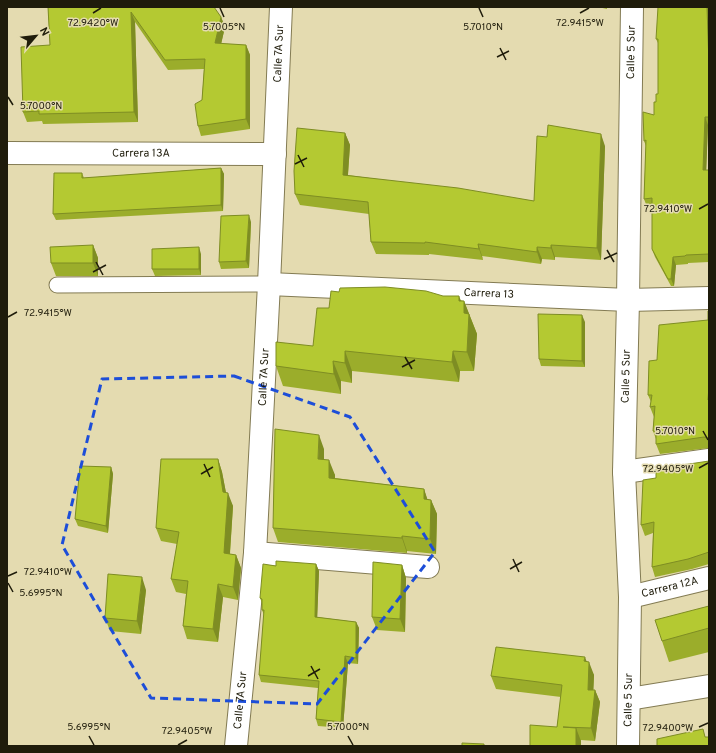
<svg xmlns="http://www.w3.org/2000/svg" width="716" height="753" font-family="Overpass,sans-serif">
<rect width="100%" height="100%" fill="#e4dbb0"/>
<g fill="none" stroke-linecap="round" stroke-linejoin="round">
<!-- service casing -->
<g stroke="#837b53" stroke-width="17">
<path id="service" d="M57,285l212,-1"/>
</g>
<!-- minor casing -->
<g stroke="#837b53" stroke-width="24">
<g id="minor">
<path id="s1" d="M7,153l268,1"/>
<path id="s2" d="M269,284l359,16 81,-2"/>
<path d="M624,472l85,-12"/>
<path d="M255,553l173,14"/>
<path id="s3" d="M630,597l79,-19"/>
<path d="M629,699l80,-13"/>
<path id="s4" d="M236,746l19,-193 14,-269 12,-277"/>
<path id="s5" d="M628,746l2,-149 -6,-125 4,-172 4,-293"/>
</g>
</g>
<!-- service -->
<use href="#service" stroke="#fff" stroke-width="15"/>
<!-- minor -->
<use href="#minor" stroke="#fff" stroke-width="22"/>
</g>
<!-- wall -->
<path fill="#9bad2b" d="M48,7l173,10 4,10 -4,17 25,1 4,10v74l-49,7 -3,-10 4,-26 2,-31 -36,1 -33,-48 3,100 -95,2 -1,-3 -15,1 -4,-10 27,-67z
M598,7h9v2z
M709,7v118h-1l-2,45h3v92l-21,1v1l-12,1 -2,21h-3l-16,-29 -3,-8v-43l-5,1 -3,-8 2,-53 -2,-5 10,-26 2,-13 2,-8v-51l-2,-4z
M345,133l5,12 -2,30 186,26 71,-55 -4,114 -46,-3v3l-13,-1 -1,5 -59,-8 1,4 -54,-6v1l-53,-1 -5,-12 -2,-28 -69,-9 -5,-11z
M221,168l3,6 -1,37 -167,9 -3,-6 29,-41 2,5z
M251,222l-2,46 -28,1 -2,-7z
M93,245l5,13v18h-42l-5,-13z
M201,254v21l-46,1 -3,-7z
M443,296l21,5 13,33 -3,37h-14l-1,11 -107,-11v12l-11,-2v13l-58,-8 -7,-20 37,-20 16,-38z
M709,311v137l-49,6 -4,-10v-5l-3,-8 1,-14 -4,-10 1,-5 -3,-7 9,-35 51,-40z
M585,322v45l-44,-1 -2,-7z
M324,449v10l11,16v3l89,11 3,10 4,1 6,14 -1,40 -29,-3v2l-129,-11 -5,-14z
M218,459l4,13 4,21 7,13 -3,48 6,1 5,13 -3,32 -15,-3 -5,45 -31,-3 -4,-13 3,-32 -10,-2 -5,-13 6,-35 -16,-3 -5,-13z
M709,461v103l-17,5 -37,8 -3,-10 1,-34 -8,3 -4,-11 15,-47z
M111,467l2,7 -5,59 -30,-7 -3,-7z
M316,564l3,7 -2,46 39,5 3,6 -1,36 -10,-1 -5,65 -25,-2 -2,-7 2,-31 -57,-6 -2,-7 5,-60 -2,-5v-7l-2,-5 16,-32z
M402,565l4,13 -1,54 -28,-2 -5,-13z
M146,590l-5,44 -31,-3 -5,-13z
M709,606v46l-40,10 -7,-21z
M586,662l8,13 -1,15h2l5,12 -5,39 -14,-1v6h-51l27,-19 4,-30 -65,-8 -5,-13z"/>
<!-- shaded-wall -->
<path fill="#7e8d23" d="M707,7h2v58z
M131,12l4,10 3,100 -4,-10z
M221,17l4,10 -6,26 -4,-10z
M246,45l4,10v74l-4,-10z
M705,117l3,8 -2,53 -3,-8z
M345,133l5,12 -3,42 -4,-12z
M601,134l4,12 -4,114 -4,-12z
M221,168l3,6 -1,37 -2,-6z
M249,215l2,7 -2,46 -3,-7z
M478,244l4,12 1,4 -4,-11z
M93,245l5,13v18l-5,-13z
M551,245l4,12v3l-4,-12z
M199,247l2,7v21l-2,-6z
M537,247l5,12 -1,5 -4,-12z
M673,257l3,8 -2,21 -3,-7z
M459,296l5,12v-7l13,33 -3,37 -7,-19 -8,-51z
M582,315l3,7v45l-3,-6z
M345,351l7,20v12l-7,-20z
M453,351l7,20 -1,11 -7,-20z
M333,361l8,20v13l-7,-20z
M319,435l5,14v24l-6,-14z
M218,459l4,13 6,31v-10l5,13 -4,60 -5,-13 -1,-61z
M329,460l6,15v17l-6,-14z
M111,467l2,7 -5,59 -2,-7z
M424,489l5,15 -5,-5z
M431,500l6,14 -1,40 -6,-15z
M402,536l5,15v2l-5,-15z
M236,555l5,13 -3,32 -5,-13z
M316,564l3,7 -2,53 -2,-7z
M402,565l4,13 -1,54 -5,-13z
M142,577l4,13 -5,44 -4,-13z
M218,584l5,13 -5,45 -5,-13z
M356,622l3,6 -1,36 -2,-6z
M345,656l3,7 -5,65 -2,-6z
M585,657l4,11v-6l5,13 -1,28 -5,-13 -4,-29z
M595,690l5,12 -5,39 -4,-13z
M576,728l5,13v5h-5z"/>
<!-- building -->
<path fill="#b4c932" stroke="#7e8d23" d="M48,7h166l7,10 -6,26 31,2v74l-48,7 -3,-22 7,-4 3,-41 -40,1 -34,-48 3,100 -95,2v-3l-16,1 -2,-65 29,-2z
M658,7h49l2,58v52h-4l-2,53h6v84l-23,1 -1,1 -12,1 -2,22h-3l-16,-30v-51l-8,1 2,-59 -2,1 -1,-29 11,3v-13h2v-8h2v-55h-2z
M548,125l53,9 -4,114 -46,-3v3l-14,-1v5l-59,-8 1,5 -54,-7v1l-54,-1 -3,-40 -73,-8 -1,-23 3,-43 48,5 -2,42 115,13 76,13 3,-65 10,1z
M221,168v37l-168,9 1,-41h28v5z
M249,215l-3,46 -27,1 2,-46z
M93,245v18h-42l-1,-16z
M199,247v22h-47v-20z
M385,287l41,4 17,5h16v5h5v12l5,1 -2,38 -14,-1 -1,11 -107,-11v12l-12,-2 1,13 -58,-8v-24l37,4 4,-38h12l2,-17 8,1 1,-4z
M708,311h1v75l-1,14h1v38l-5,-1 -48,7v-13h-3l2,-25 -5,1 2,-12h-4l1,-34 8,-1 2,-35 49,-5z
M538,314l44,1v46l-43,-2z
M275,429l44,6 -1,24 11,1v18l95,11v10l7,1 -1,39 -28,-3v2l-129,-10z
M161,459h57l5,33 5,1 -4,60 12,2 -3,32 -15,-3 -5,45 -30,-3 5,-45 -17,-2 8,-47 -23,-4z
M709,461v91l-21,7 -36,8 2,-45 -13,3 2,-45 13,-2v-9z
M80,466l31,1 -5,59 -31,-7z
M276,561l40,3 -1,53 41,5v36l-11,-2 -4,66 -25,-3 3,-38 -60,-6 5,-65h-2v-11l-2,-1 3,-34 13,2z
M373,562l29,3 -2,54 -28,-2z
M108,574l34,3 -5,44 -32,-3z
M709,606v22l-47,13 -7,-21z
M496,647l89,10 -1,4 5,1 -1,28h7l-4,38 -28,-1 13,1v18h-46v-21l27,2 5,-42 -71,-9z
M703,729l2,8h4v9h-52v-7z
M462,743l22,1v2h-22z"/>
<!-- marked area -->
<path fill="none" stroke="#1d4ed8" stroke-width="3" stroke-dasharray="8 5" stroke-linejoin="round" d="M234,376l116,41 85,135 -118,152 -166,-6 -89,-153 40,-166z"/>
<!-- ticks -->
<path fill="none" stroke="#1f1c0b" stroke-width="1.5" d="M220,8l4,9M479,8l4,9M93,13l8,-5M580,13l9,-5M500,48l6,12M497,57l12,-6M8,97l5,8M298,155l6,12M295,164l12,-6M699,209l9,-5M607,250l7,12M604,259l13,-6M96,262l7,13M93,272l13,-7M8,317l9,-5M405,357l7,12M402,367l13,-7M703,431l5,9M204,464l6,13M699,468l9,-5M201,474l12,-7M513,559l6,13M510,569l12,-7M8,576l9,-4M8,583l5,9M311,666l7,13M308,676l12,-7M699,727l9,-4M89,736l5,9M348,736l5,9M178,745l9,-5"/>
<g text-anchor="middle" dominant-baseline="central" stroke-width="3" stroke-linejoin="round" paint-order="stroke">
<!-- street labels -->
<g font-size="11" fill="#1f1c0b" stroke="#e4dbb0">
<text stroke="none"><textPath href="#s4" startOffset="694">Calle 7A Sur</textPath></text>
<text stroke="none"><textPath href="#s5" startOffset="694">Calle 5 Sur</textPath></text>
<text stroke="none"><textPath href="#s1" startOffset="134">Carrera 13A</textPath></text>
<text stroke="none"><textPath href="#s2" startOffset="220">Carrera 13</textPath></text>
<text stroke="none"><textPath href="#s4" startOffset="370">Calle 7A Sur</textPath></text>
<text stroke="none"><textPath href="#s5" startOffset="370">Calle 5 Sur</textPath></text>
<text stroke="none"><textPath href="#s3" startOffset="41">Carrera 12A</textPath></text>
<text stroke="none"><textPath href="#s4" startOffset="46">Calle 7A Sur</textPath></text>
<text stroke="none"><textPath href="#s5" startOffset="46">Calle 5 Sur</textPath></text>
</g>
</g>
<g font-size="10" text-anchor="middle" fill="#1f1c0b" stroke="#e4dbb0" stroke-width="3" stroke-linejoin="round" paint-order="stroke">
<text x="93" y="26">72.9420°W</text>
<text x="580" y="26">72.9415°W</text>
<text x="224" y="30">5.7005°N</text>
<text x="483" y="30">5.7010°N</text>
<text x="41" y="109">5.7000°N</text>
<text x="668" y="212">72.9410°W</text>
<text x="48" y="316">72.9415°W</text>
<text x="675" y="434">5.7010°N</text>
<text x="668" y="472">72.9405°W</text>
<text x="48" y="575">72.9410°W</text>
<text x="41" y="596">5.6995°N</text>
<text x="89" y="730">5.6995°N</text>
<text x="348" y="730">5.7000°N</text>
<text x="668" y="731">72.9400°W</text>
<text x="187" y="734">72.9405°W</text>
</g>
<!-- border -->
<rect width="716" height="753" fill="none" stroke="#1f1c0b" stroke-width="16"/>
<!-- north arrow -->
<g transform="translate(36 36) rotate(62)" stroke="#e4dbb0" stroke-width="3" paint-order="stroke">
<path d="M0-3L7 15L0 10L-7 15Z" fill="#1f1c0b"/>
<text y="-6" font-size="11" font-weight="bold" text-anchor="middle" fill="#1f1c0b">N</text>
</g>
</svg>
